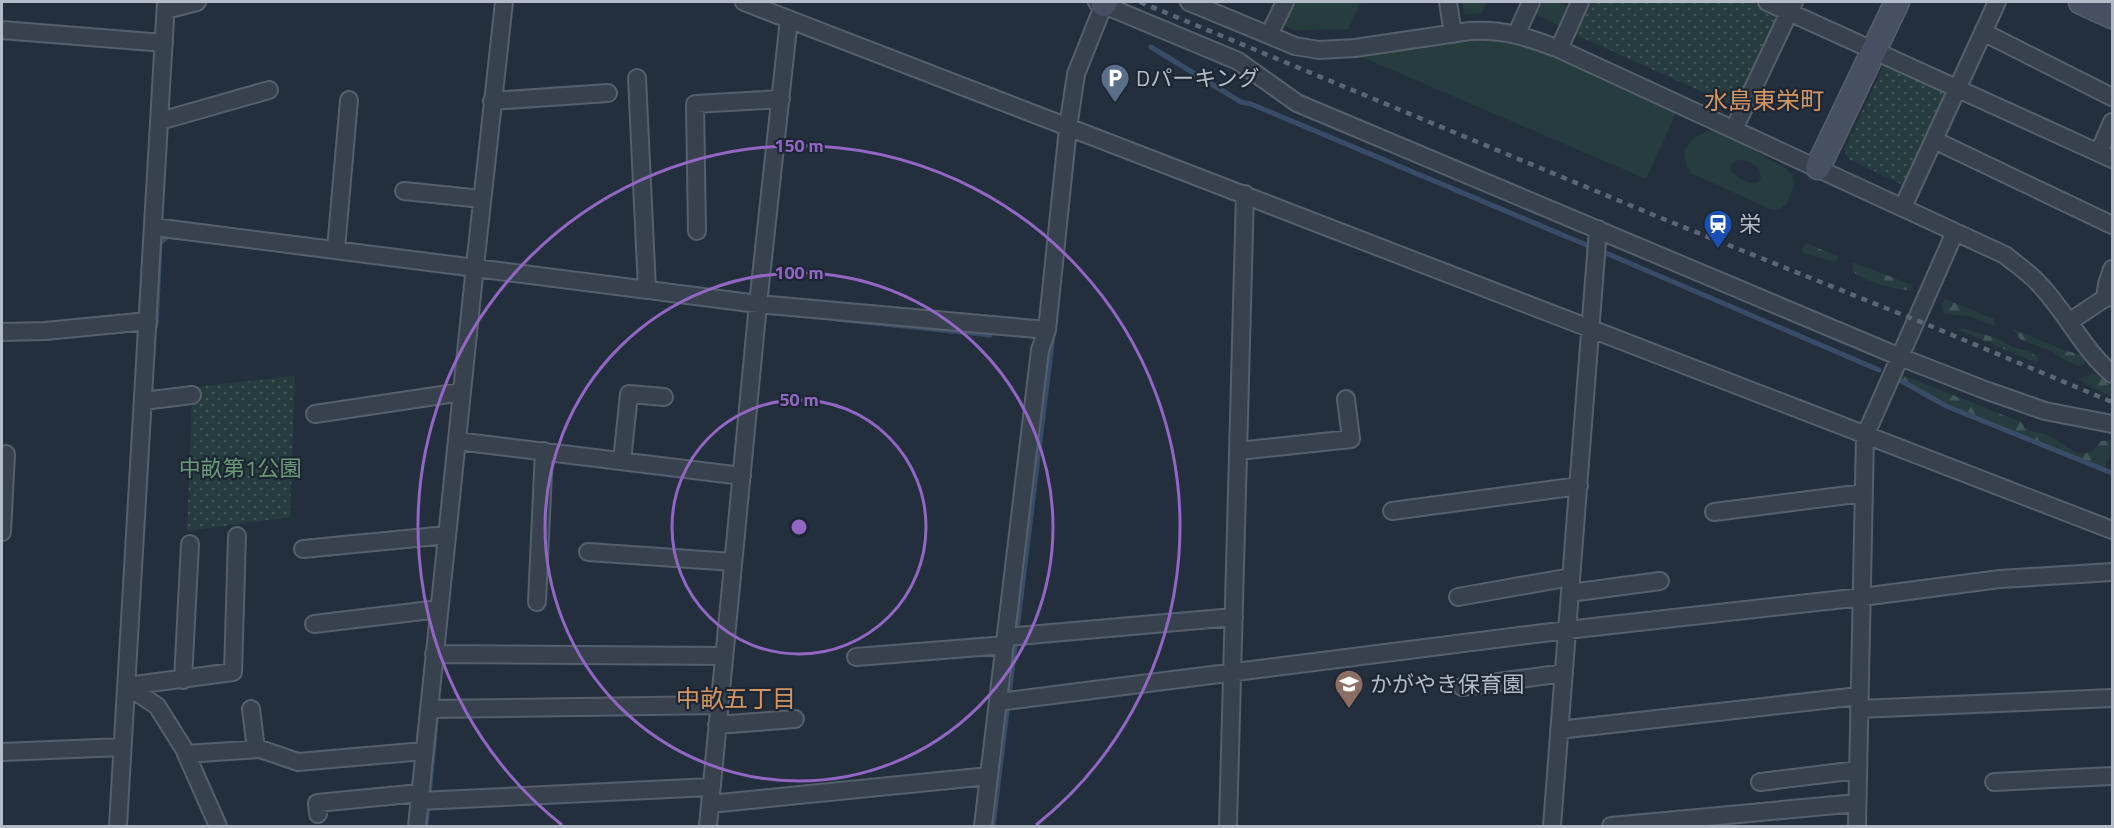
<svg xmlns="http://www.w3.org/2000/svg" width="2114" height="828" font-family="'Titillium Web','Noto Sans JP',sans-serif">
<defs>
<pattern id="forest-firs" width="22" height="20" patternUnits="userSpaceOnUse" patternTransform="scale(1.5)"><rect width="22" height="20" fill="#263c3f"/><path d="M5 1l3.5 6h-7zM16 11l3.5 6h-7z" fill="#435659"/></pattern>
<pattern id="park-dots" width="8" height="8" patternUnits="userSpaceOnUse" patternTransform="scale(1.5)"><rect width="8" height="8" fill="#263c3f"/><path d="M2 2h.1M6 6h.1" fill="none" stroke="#435659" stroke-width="1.8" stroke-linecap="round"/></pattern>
</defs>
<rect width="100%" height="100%" fill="#242f3e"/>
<!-- grass -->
<path fill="#263c3f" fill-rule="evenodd" d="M1293,2h68l-13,27 -54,1 -12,-5z
M1462,2l24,1 -4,10 -18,1z
M1538,2h22l11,5 -10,20 -28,-14z
M1485,37l46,8 146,66 -31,68 -291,-125z
M1709,131h14l13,5 18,15 31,17 7,6 2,10 -2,7 -5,13 -10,6 -7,-1 -79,-36c-15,-21 -3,-35 18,-42zM1737,160c13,1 23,4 24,18l-3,4c-12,2 -19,-3 -27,-11v-6z"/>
<!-- forest -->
<path fill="url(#forest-firs)" d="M1806,243l33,14 -5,5 -30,-9 -2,-4z
M1853,262l59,23 -1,6c-21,-4 -42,-7 -59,-20z
M1945,299l49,20v7l-24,-10 -26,-2 -3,-8z
M1962,328l34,10 19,10 14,3 9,7 -1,5 -78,-33z
M2013,329l53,22 13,3 6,5v5l-6,2 -12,-5 -16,-10 -31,-12z
M2093,373l19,11v13l-17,-8 -17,-10z
M1900,374l121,48c10,14 16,8 28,14 18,8 34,32 52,5l11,-1v11l-7,16 -4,1 -153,-64 -50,-26z"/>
<!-- park -->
<path fill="url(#park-dots)" d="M1586,2h165l32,15 -45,91 -166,-75z
M1886,61l64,30 -45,95 -56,-27 -5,-9z
M295,376l-5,141 -103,14 5,-129 -43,-10z"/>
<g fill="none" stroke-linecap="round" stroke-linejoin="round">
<!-- stream -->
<path stroke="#394c67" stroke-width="5" d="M1151,47l90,55 10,2 338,142
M1601,251l278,119
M836,319l154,16
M156,326l4,-83 8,-7 5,1
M1898,379l48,27 166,67
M426,826l11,-114
M993,826l60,-491"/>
<!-- street casing -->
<g stroke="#565f6c" stroke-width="20">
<path id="street" d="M744,2l1368,528
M1097,2l141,59 59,42 603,254 85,33 60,21 67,13
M1189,2l106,44 24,4 36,-2 115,-17c35,-2 57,6 89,18l446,206c12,10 26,19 36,31 26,28 42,63 71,88
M1448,2l5,32
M1767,2l345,157
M166,10l31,-8
M2,30l162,13
M1983,32l129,65
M1517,33l14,-31
M1269,35l16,-33
M1559,49l21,-47
M637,78l10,211
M492,101l116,-8
M160,121l109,-31
M1734,129l60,-127
M1934,140l178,85
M2099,152l13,-30
M404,191l78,8
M1903,207l94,-205
M154,227l604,77 289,26
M697,231l-2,-127 86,-5
M336,249l13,-149
M2105,298l2,-14 5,-15
M2069,322l36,-24 7,-1
M2,332l43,-1 103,-10
M143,401l49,-6
M315,414l147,-22
M457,441l285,35
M1238,451l113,-12 -5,-40
M622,461l7,-67 35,3
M1392,511l187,-25
M1714,512l150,-19
M2,532l4,-78
M303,549l144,-14
M588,552l145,10
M1570,593l90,-12
M1458,597l113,-20
M537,602l7,-151
M314,624l125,-15
M1006,637l228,-20
M434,654l290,2
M856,657l149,-12
M183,680l7,-136
M127,686l30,20 27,43 34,77
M1462,687l102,-14
M126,688l1,-2 106,-14 4,-136
M998,702l569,-72 295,-33 138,-18 112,-7
M251,709l5,40
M429,709l290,-4
M1859,709l253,-11
M717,725l78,-6
M1559,730l300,-34
M2,752l120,-5
M186,754l74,-5 38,13 126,-11
M1760,782l98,-12
M1994,782l118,-6
M419,801l292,-14
M710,804l279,-28
M318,814l-1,-11 103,-10
M118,826l48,-824
M417,826l58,-560 29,-264
M708,826l50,-522 31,-285
M983,826l57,-476 7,-20 21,-202 8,-54 28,-70
M1228,826l17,-632
M1552,826l46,-597
M1611,826l246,-23
M1857,826l8,-390 90,-204"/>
</g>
<!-- secondary casing -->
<g stroke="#565f6c" stroke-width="27">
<path id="secondary" d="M2081,2l31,14
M1104,4l1,-2
M1818,167l79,-165"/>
</g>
<!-- street -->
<use href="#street" stroke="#38414e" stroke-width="16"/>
<!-- secondary -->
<use href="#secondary" stroke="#465061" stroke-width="24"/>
<!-- rail -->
<path stroke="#5a6575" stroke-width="4.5" stroke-dasharray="6 6" stroke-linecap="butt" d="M1140,2l516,214 277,111 179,75"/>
</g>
<!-- distance rings -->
<g fill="none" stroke="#9266c3" stroke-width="3">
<circle cx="799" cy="527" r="127"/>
<circle cx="799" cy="527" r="254"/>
<path d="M562 825A381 381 0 1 1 1036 825"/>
</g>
<!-- icons -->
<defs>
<g id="parking-pin" transform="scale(1.5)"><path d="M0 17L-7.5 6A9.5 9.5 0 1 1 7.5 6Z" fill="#5c6f8a" stroke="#1d2633"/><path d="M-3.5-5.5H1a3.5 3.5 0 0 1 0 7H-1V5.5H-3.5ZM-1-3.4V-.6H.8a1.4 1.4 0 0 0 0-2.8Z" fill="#fff"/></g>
<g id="station-pin" transform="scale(1.5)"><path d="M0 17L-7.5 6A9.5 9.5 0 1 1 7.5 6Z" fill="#1a4fb4" stroke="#1d2633"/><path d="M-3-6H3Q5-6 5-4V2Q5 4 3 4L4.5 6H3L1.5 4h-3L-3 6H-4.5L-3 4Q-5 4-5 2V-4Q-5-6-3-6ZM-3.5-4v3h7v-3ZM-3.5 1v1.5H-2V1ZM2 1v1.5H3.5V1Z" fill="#fff"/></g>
<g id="school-pin" transform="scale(1.5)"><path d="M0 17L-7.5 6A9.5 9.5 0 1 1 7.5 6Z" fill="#8d6e63" stroke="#1d2633"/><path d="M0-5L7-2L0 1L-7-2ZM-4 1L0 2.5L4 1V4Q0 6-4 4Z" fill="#fff"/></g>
</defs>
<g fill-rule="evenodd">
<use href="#parking-pin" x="1115" y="78"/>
<use href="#station-pin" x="1718" y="224"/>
<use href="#school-pin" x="1349" y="684"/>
</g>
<g text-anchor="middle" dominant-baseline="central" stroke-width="4.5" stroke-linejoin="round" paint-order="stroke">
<!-- poi labels -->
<g font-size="22" fill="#b4bcc9" stroke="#1d2633" text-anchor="start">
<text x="1136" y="78">Dパーキング</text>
<text x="1739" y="224">栄</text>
<text x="1370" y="684">かがやき保育園</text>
</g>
<!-- park labels -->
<g font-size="22" fill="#6b9a76" stroke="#1d2633">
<text x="240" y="468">中畝第1公園</text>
</g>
<!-- neighbourhood labels -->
<g font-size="24" fill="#d59563" stroke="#1d2633">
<text x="1764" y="100">水島東栄町</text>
<text x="736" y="698">中畝五丁目</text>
</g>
</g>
<circle cx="799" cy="527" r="9" fill="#9266c3" stroke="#1d2633" stroke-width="3"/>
<g font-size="18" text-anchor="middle" font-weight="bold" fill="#9266c3" stroke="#1d2633" stroke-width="4.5" stroke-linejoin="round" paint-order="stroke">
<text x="799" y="152">150 m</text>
<text x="799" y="279">100 m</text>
<text x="799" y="406">50 m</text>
</g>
<!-- border -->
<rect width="2114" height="828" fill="none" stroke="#b4bcc9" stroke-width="6"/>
</svg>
